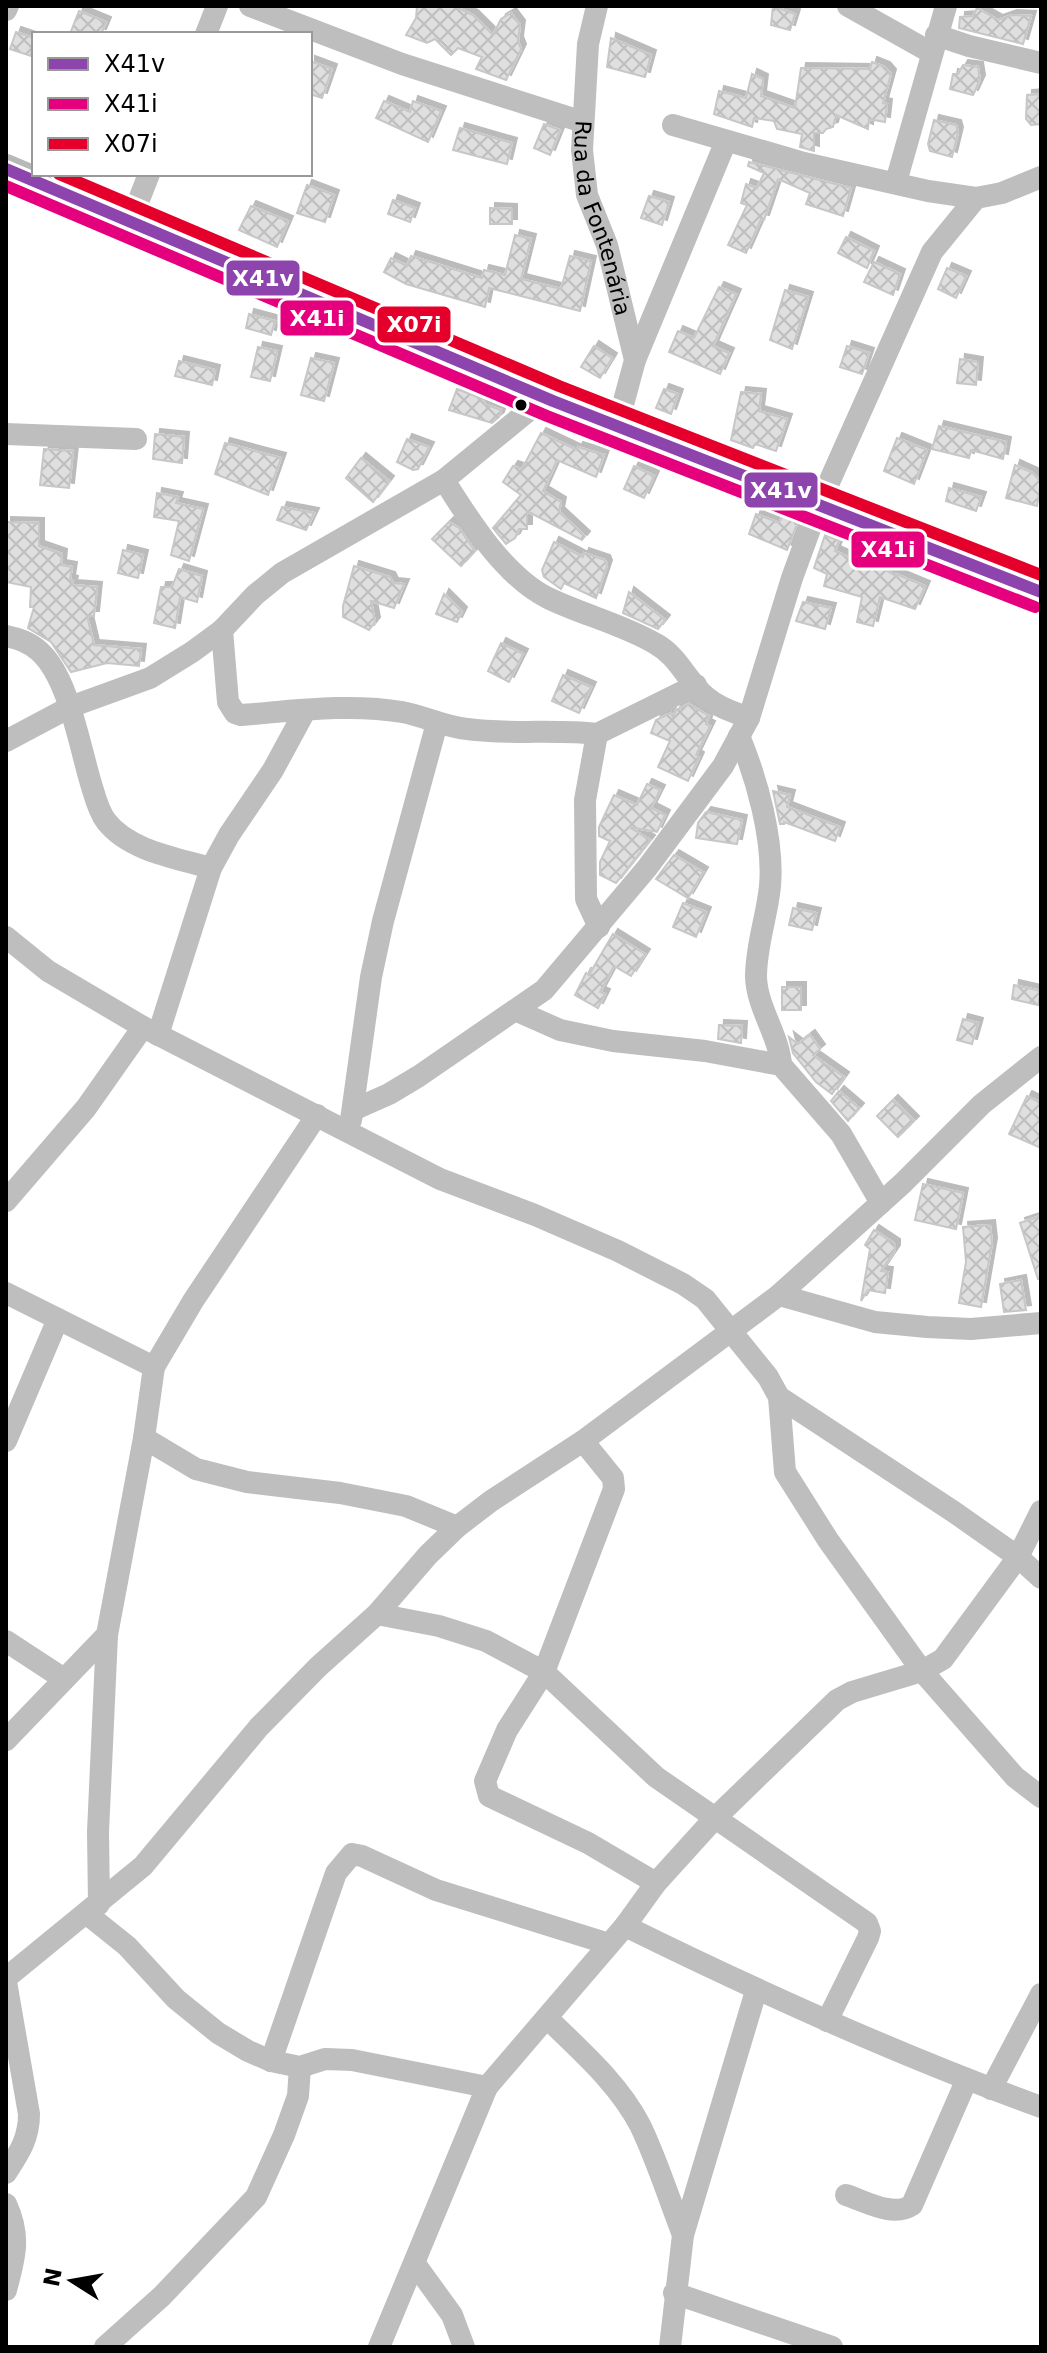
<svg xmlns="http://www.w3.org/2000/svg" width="1047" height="2353" font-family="'DejaVu Sans',sans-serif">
<defs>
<pattern id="building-cross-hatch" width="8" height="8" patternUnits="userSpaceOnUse" patternTransform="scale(2)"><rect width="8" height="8" fill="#dfdfdf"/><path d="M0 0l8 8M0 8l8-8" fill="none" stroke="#bebebe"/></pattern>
<filter id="shadow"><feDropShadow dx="5" dy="-5" stdDeviation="0" flood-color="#0004"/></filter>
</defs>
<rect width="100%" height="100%" fill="#fff"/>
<!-- building -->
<path fill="url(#building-cross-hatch)" stroke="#c7c7c7" stroke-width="2" filter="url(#shadow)" d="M417,6h37l19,9 20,20 8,-16 10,-6 9,12 -2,16 3,8 -15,31 -30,-11 6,-12 -24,-9 -7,7 -16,-16 -8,4 -21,-8 10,-17z
M773,6l22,8 -5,16 -19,-5z
M977,8l21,12 14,-5 19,1 -8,28 -64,-16 1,-11 13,-1z
M79,11l27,11 -5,12h-31z
M16,32l18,6 -3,18 -21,-7z
M611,38l40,17 -6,22 -38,-10z
M310,61l22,8 -10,29 -12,-4z
M872,62l13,5 6,7 -8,29 4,1 -2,18 -16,-3 -1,10 -32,-14 -3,12 -7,2 -3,4h-9v18l-14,-4 2,-13 -25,-5 -3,-8 -20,-3 -2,9 -38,-13 5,-23 27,7 6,-24 11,5 -2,17 34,12 6,-40 69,1z
M963,65l15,2 2,13 -7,15 -23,-6 3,-15h5z
M1041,94v30l-10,1 -5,-6 1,-24z
M384,101l26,11 3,-11 28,10 -13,31 -52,-24z
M934,120l22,5 2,7 -6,25 -22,-6 -2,-7z
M544,124l16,6 -10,25 -16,-7z
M460,128l52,15 -5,21 -54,-14z
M749,162l102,26 -8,28 -37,-12 4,-11 -32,-14 -14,41 -3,-1 -15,34 -18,-8 19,-40 -6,-2 5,-19 11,4 7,-15 -16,-7z
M307,185l27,10 -9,27 -28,-9z
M649,196l20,6 -7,23 -21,-7z
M393,200l22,8 -5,14 -22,-8z
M251,206l37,15 -11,26 -38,-17z
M490,208l22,1v15h-22z
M515,235l16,4 -10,40 40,10 9,-33 21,5 -11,50 -91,-23 -4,19 -79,-23 -22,-12 7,-14 16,8 4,-10 71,22 2,-8 21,5z
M846,237l28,14 -7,17 -29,-15z
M874,262l26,12 -7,21 -29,-13z
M947,268l19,8 -10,22 -18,-9z
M719,287l17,7 -23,52 16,7 -9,21 -51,-22 9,-21 16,7z
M785,290l23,7 -16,52 -22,-9z
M249,314l26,7 -4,14 -25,-7z
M594,346l18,12 -12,20 -19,-11z
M847,346l22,7 -7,21 -22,-7z
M258,347l19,4 -7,30 -19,-4z
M311,358l23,5 -10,38 -23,-6z
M960,359l18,3 -2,23 -19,-2z
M179,361l36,9 -3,15 -37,-9z
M457,389l28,11 -1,4 17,6 -2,7 -7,6 -43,-13z
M664,389l14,5 -7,20 -15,-6z
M741,392l20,2 -2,17 28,8 -11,32 -21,-7 -2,4 -22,-8z
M939,426l67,16 -3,17 -32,-9 -2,8 -37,-9z
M541,433l36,17 1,-3 26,8 -8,22 -39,-17 -14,31 18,11 -2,10 26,24 -3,4 -55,-29v18h-8l-4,9 -9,6 -13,-16 28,-33 -18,-13 10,-16 9,3z
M155,434l29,3 -2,26 -29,-4z
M897,438l30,12 -13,34 -30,-13z
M407,439l22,8 -11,22 -5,1 -16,-8z
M225,443l56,15 -13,37 -53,-21z
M44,449l29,2 -4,37 -29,-3z
M361,458l28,23 -16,21 -27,-24z
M1015,465l18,8 8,9 -4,24 -31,-8z
M634,466l20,10 -10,22 -20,-9z
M949,488l32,9 -5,14 -30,-10z
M157,493l21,4 -2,6 27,6 -14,52 -18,-6 8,-34 -25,-4z
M282,507l32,6 -8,17 -29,-10z
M756,514l23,9 4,-8 15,6 -11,29 -38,-16z
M6,522l33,1v23l23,8 -1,11 11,2 -2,13 3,1 -1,4 25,2 -3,29h-7l7,29 47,4 -2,17 -32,-3 -36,9 -20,-30 -23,-14 6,-21h-4l1,-20 -25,-5z
M449,522l10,6 16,23 -14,15 -29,-27z
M825,535l14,6 -4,10 28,13 3,-5 30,17v-2l29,12 -10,23 -35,-12 -7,29 -16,-4 5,-25 -38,-11 3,-12 -13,-6z
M554,542l29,15 1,-4 21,7 2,5 -11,33 -32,-15 -3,6 -17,-12 -2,-7z
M123,550l20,5 -5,23 -20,-5z
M354,566l36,11 3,6 11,1 -10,24 -23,-7 4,21 -6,8 -26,-13v-11z
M179,569l23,7 -5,26 -17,-5 -5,31 -21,-5 7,-36h11z
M629,592l36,28 -7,9 -35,-16z
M444,594l18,18 -5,10 -21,-8z
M803,602l28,6 -6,21 -29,-8z
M501,643l22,11 -14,28 -21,-11z
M563,675l28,12 -12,26 -27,-12z
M689,704l20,12 -3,8 4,2 -14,29 3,2 -11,24 -30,-14 12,-26 -19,-8 5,-13 15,-7 2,4 3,-7z
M647,784l13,6 -9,18 14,7 -8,17 -28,-5 21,13 -34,43 -16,-8v-13l10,-21 -11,-5v-9l15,-32 23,10z
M773,791l17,4 -3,12 53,20 -5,14 -51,-19v2h-4z
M706,812l36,8 -5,24 -41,-6 2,-15z
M674,855l29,17 -15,26 -32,-19z
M683,903l23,9 -10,25 -23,-10z
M793,908l23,5 -4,17 -23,-5z
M613,934l32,20 -14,22 -17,-10 -14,26 5,2 -7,14 -23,-13 11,-22 3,2z
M1014,985l27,6 -3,14 -26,-6z
M782,987h19v23h-19z
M963,1019l15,4 -6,21 -15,-4z
M719,1025l23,1 -1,17 -23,-4z
M810,1035l10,14 -7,6 31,22 -12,17 -16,-12 -23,-29 -4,-16 9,7z
M839,1091l20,17 -11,13 -17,-20z
M1027,1096l14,7v45l-32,-14z
M893,1100l21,21 -16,16 -21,-21z
M923,1184l40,9 -7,36 -41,-9z
M1041,1216v63h-3l-18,-56z
M990,1225l2,18 -11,64 -22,-4 7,-41 -3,-35z
M874,1230l21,14v6l-14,21 7,1 -3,21 -17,-3 -7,11 9,-52 -5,-4z
M1021,1280l5,30 -22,2 -4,-28z"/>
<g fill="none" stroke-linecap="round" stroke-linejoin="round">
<!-- street -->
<g stroke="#bebebe" stroke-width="22">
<path d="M250,6l152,58 181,58"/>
<path id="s1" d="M597,6l-9,38 -6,106 5,45 20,50 28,115 -18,67"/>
<path d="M848,6l82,46"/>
<path d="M6,10l2,-4"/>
<path d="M206,34l11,-28"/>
<path d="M936,35l33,11 72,17"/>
<path d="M673,125l131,38 124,28 48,7 26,-5 39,-16"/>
<path d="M896,182l50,-176"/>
<path d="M131,220l18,-46"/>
<path d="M635,360l91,-219"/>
<path d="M6,434l130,5"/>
<path d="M444,480c25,40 61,97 104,118 35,17 74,26 108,46 22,12 31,37 50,53 13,11 28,15 43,21"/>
<path d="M222,630l6,72 7,11 6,2c52,-4 109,-12 161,-3 22,4 43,15 65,17 44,6 87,0 130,5l-12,66 1,99 13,28"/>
<path d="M6,636c13,3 23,6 33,15 30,26 41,98 53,136 3,10 7,25 14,34 23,30 71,37 105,47"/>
<path d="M597,734l99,-49"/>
<path d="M739,736c18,43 35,104 31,150 -3,31 -14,59 -14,91 1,31 23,58 25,88"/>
<path d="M6,741l64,-34 80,-29 42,-26 30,-22 33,-35 27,-22 162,-93 100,-82"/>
<path d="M6,937l42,34 95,56 297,152 95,36 83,36 65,33 22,15 63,78 11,20 6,75 43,68 94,131 93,106 26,20"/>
<path d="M517,1011l43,19 53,11 92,10 76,14 60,69 40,69"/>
<path d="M158,1035l53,-167 18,-33 44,-65 32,-59"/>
<path d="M353,1110l36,-16 30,-18 125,-86 103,-122 76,-102 26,-48 43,-140 26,-71 114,-255 44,-54"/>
<path d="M351,1120l20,-143 12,-56 54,-198"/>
<path d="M6,1201l80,-93 57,-81"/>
<path d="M6,1293l148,74 39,-66 124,-186"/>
<path d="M779,1295l96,27 52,5 44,2 70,-6"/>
<path d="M779,1397l175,115 64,45 23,21"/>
<path d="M144,1438l52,31 51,13 93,11 66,13 51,21"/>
<path d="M6,1441l52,-122"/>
<path d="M583,1441l30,37 1,11 -70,183 -37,58 -22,51 4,15 99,47 68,40"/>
<path d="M377,1614l62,12 47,15 58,31 112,105 211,146 3,8 -2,7 -41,83"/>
<path d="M6,1641l58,38"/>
<path d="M6,1740l101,-105"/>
<path d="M99,1904l-1,-72 9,-197 37,-197 10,-71"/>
<path d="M87,1914l40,32 49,53 42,34 30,18 23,10 29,6 25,-8 27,1 135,27"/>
<path d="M625,1926c136,67 273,129 416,181"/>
<path d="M6,1978l137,-112 116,-139 59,-60 59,-53 51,-59 29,-28 34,-26 92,-60 196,-146 124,-112 79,-79 59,-47"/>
<path d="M6,1982l23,132c0,25 -10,39 -23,59"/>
<path d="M547,2018c33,32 71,65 93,107 17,35 29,74 43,110"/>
<path d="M271,2061l65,-188 16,-19 10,2 74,34 173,54"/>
<path d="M991,2089l50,-95"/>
<path d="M846,2195c19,6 47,23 66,10l55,-126"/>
<path d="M6,2204c15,32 9,53 0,86"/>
<path d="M415,2264l37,51 12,32"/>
<path d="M674,2293l158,54"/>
<path d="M105,2347l57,-51 94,-99 28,-62 14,-39 2,-29"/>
<path d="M379,2347l108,-260 138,-161 31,-43 58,-64 123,-119 15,-8 70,-21 21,-12 75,-102 23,-46"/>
<path d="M670,2347l13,-112 73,-244"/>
</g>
<!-- secondary -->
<path stroke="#b8b8b8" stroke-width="30" d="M6,169l547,232 488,191"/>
<!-- bus-1 casing -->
<g stroke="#fff" stroke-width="18">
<path id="bus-1" d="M6,169l547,232 488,191"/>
</g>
<!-- bus-2 casing -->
<g stroke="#fff" stroke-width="18">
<path id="bus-2" d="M6,186l541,230 488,191"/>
</g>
<!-- bus-3 casing -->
<g stroke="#fff" stroke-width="18">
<path id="bus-3" d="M59,174l500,212 482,189"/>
</g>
<!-- bus-1 -->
<use href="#bus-1" stroke="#8e44ad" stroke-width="12"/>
<!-- bus-2 -->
<use href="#bus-2" stroke="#e5007d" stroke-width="12"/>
<!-- bus-3 -->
<use href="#bus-3" stroke="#e4002b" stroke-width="12"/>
</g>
<!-- markers -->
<circle fill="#000" stroke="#fff" stroke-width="3" cx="521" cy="405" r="7"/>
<g text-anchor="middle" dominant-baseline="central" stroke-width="6" stroke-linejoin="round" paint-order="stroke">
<!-- street labels -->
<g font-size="22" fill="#000" stroke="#fff">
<text stroke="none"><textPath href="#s1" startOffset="216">Rua da Fontenária</textPath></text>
</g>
</g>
<g stroke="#fff" stroke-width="3">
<rect x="225" y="259" width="76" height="38" rx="8" fill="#8e44ad"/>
<rect x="279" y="299" width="76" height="38" rx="8" fill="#e5007d"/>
<rect x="376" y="305" width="76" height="39" rx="8" fill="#e4002b"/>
<rect x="743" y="471" width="76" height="38" rx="8" fill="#8e44ad"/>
<rect x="850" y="530" width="76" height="39" rx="8" fill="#e5007d"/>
</g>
<g font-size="22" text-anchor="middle" font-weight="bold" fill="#fff">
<text x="263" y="286">X41v</text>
<text x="317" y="326">X41i</text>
<text x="414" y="332">X07i</text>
<text x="781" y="498">X41v</text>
<text x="888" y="557">X41i</text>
</g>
<!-- border -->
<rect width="1047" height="2353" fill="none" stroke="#000000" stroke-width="16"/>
<!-- legend -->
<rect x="32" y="32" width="280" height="144" fill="#ffffff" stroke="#999999" stroke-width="2"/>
<rect x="48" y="58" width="40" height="12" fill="#8e44ad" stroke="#999999" stroke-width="2"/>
<text x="104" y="72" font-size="24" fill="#000000">X41v</text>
<rect x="48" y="98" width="40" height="12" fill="#e5007d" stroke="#999999" stroke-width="2"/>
<text x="104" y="112" font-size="24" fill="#000000">X41i</text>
<rect x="48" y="138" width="40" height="12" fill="#e4002b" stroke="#999999" stroke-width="2"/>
<text x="104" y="152" font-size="24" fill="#000000">X07i</text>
<!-- north arrow -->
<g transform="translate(72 2281) rotate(281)" stroke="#ffffff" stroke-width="6" paint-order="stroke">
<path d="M0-6L14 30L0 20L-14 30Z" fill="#000000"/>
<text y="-12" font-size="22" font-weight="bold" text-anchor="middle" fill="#000000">N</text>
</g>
</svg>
